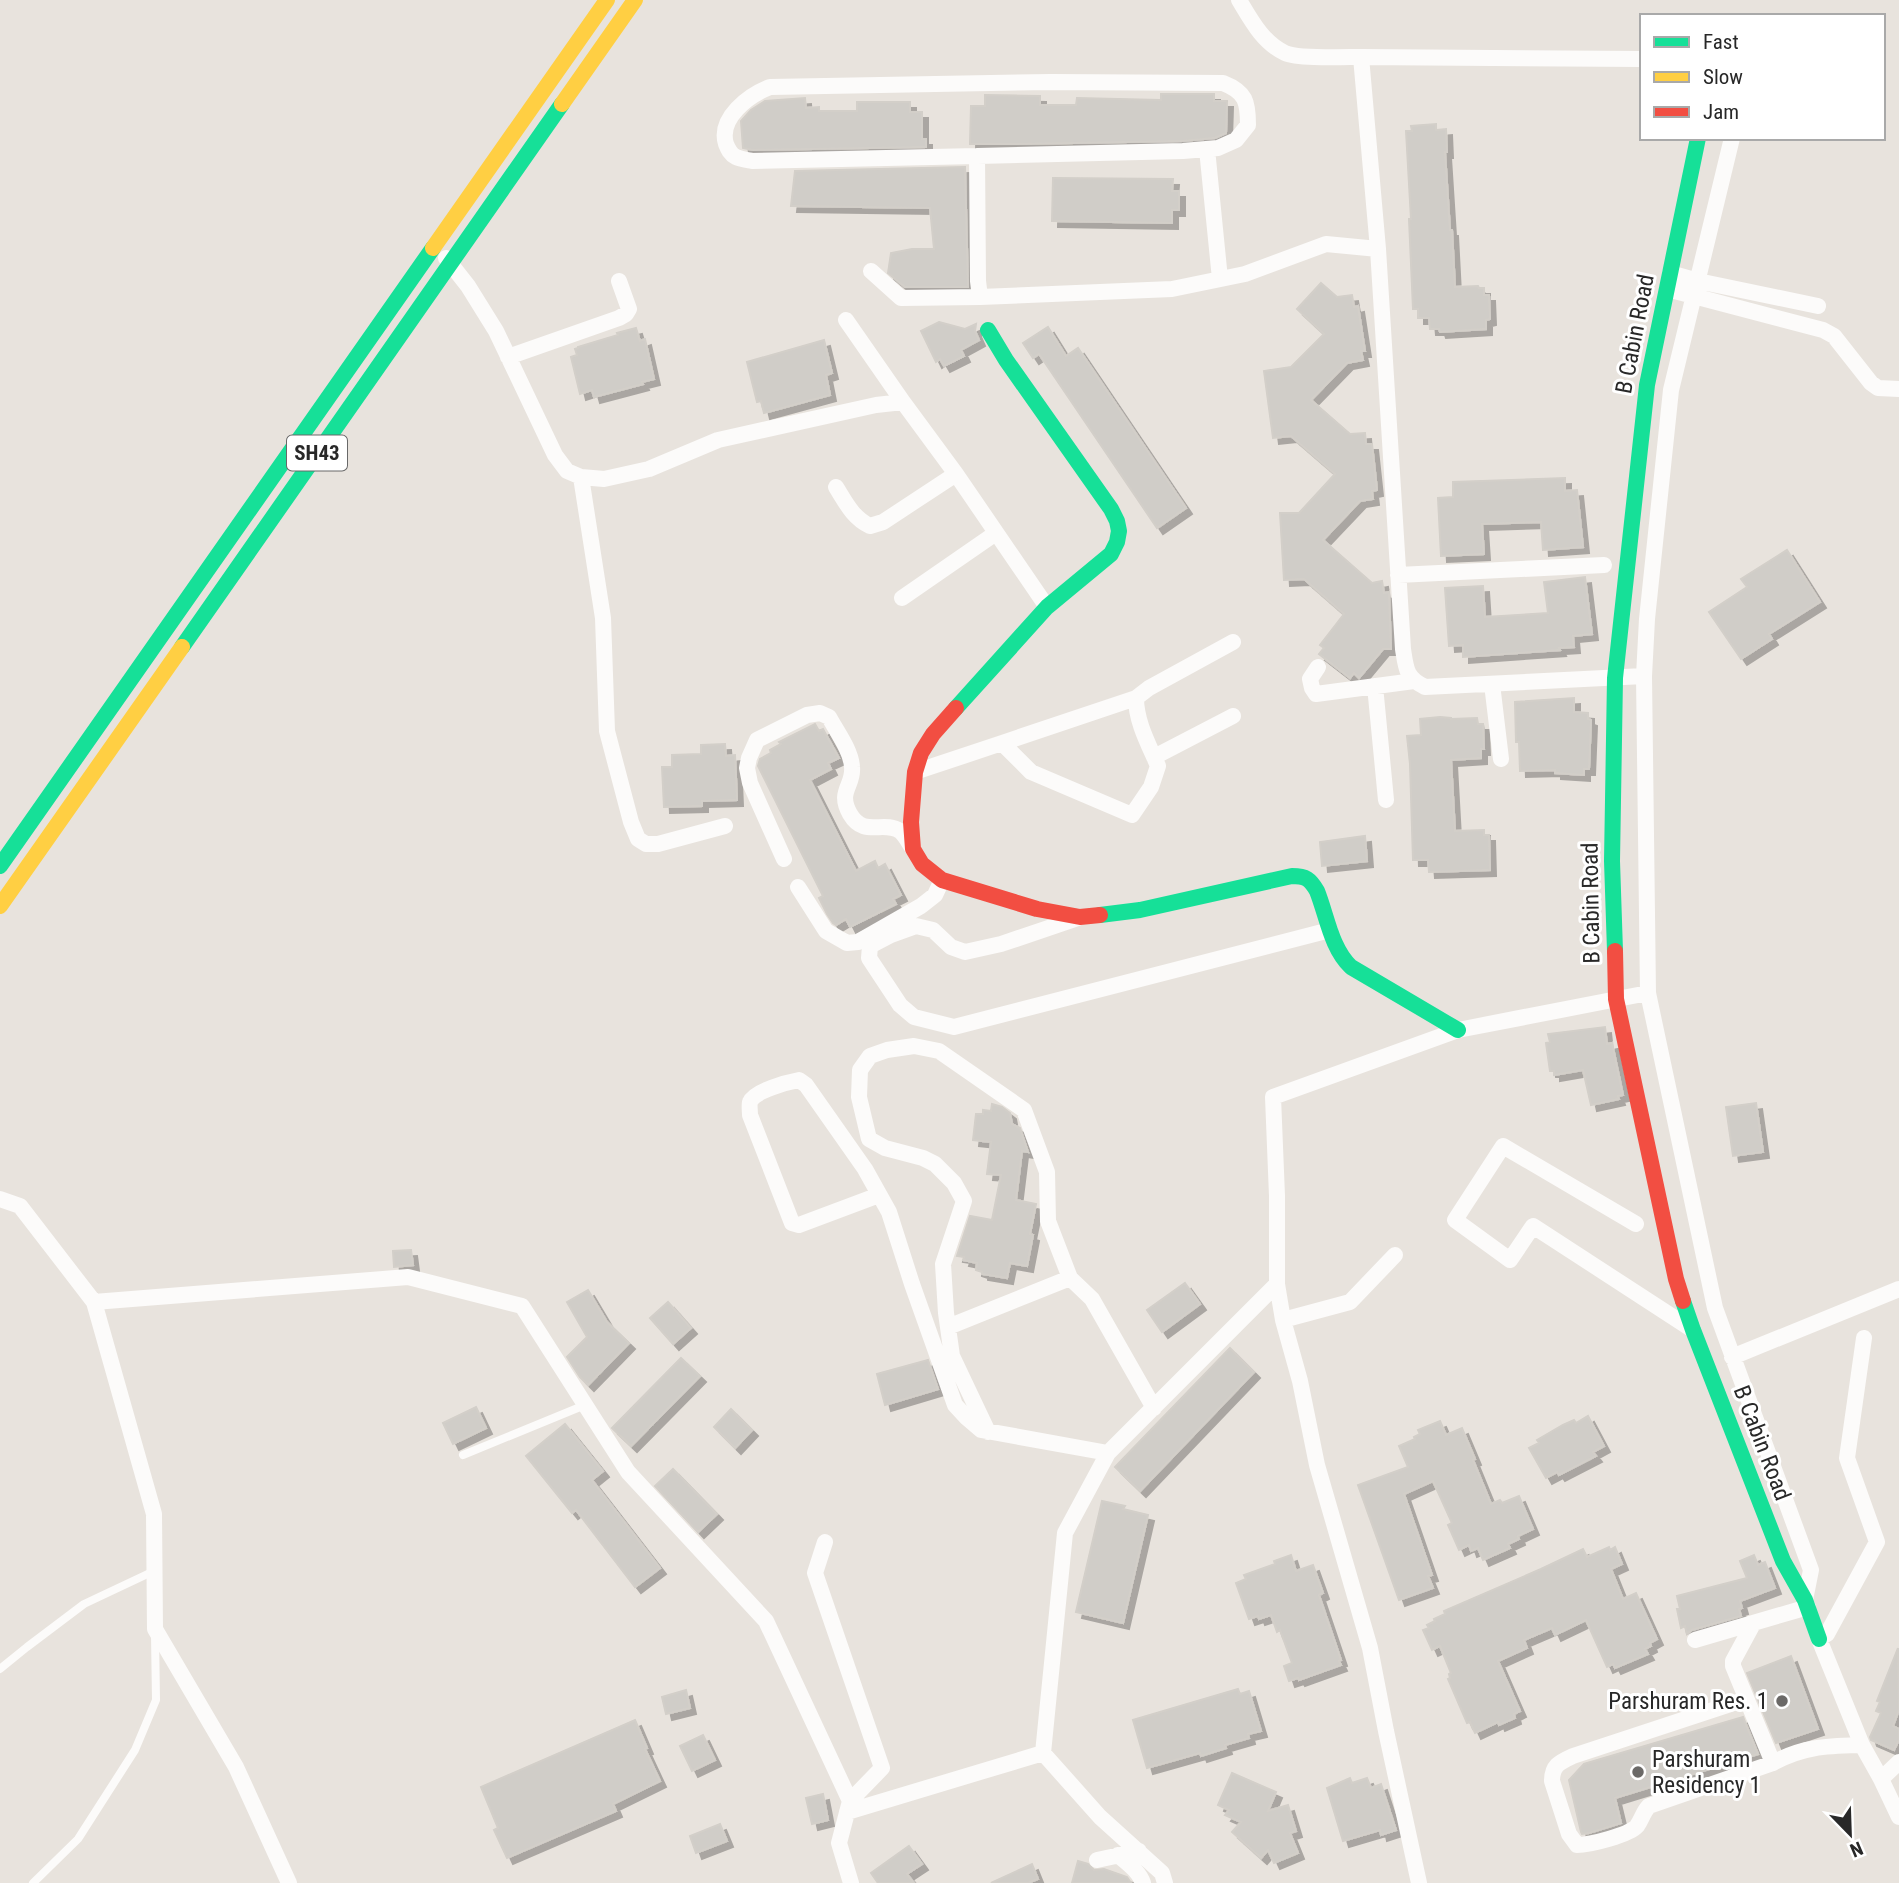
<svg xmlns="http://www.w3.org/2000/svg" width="1899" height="1883" font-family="'Roboto Condensed',sans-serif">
<defs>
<filter id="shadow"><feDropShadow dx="6" dy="6" stdDeviation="0" flood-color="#0004"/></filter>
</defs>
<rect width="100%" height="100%" fill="#e8e3dd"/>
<!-- building -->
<path fill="#d0cdc8" stroke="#d3cfc9" stroke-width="2" filter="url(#shadow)" d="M1161,94h53v7h13l-1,32 -11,5 -33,3 -163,3h-49l1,-38h14v-11l55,1v9h36l1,-7 84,2z
M805,98l1,10 13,-1v4h38v-9h53v10h12v27h4v8l-173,3 -10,-2 -2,-27 10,-11 14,-9z
M1436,124v6l10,-1 1,23h-2l5,78h2l3,57 23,-1 1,2h5v7h5l1,24 -4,1v9l-46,3 -1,-3h-9l-1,-11h-11v-9h-5l-4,-90h2l-5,-88h6l-1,-5z
M965,167l3,120h-63l-17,-14 3,-20 21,-4h22l-4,-41 -139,-2 4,-35z
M1053,178l120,1 -1,12h7v19h-7v13l-120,-2z
M1321,283l16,14 15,-2 2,12 4,-1 7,45h-4l2,9 -16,3 -36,37 39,34 15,-1 1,11h6l5,46 -5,1 1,8 -13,2 -37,39 49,43 10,-2 2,12 5,-1 2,57h-8l-24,29 -5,-5 -4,5 -31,-24 5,-6 -4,-3 24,-31 -40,-35 -20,1 -4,-67h19l36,-39 -44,-38 -18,2 -9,-67 27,-4 33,-33 -27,-25z
M939,322l26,7 11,-5 -1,7 4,9 -18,10 3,6 -20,10 -4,-7 -4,3 -15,-31z
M1048,327l18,29 12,-8 108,160 -29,20 -118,-174 -6,4 -10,-15z
M636,328l4,13 5,-2 9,40 -12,3 1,2 -49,13 -2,-7 -12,4 -9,-37 6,-2 -2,-6 3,-1v-1l40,-12 -1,-2z
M824,340l8,33 -6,2 4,20 -66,18 -3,-12 -4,1 -10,-40z
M1565,478v13l12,-1 6,57 -40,3 -2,-28 -59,2 2,30 -43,2 -3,-58 15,-1v-15z
M1787,550l33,52 -51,32 3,5 -31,20 -32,-47 38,-25 -6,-8z
M1585,577l7,57 -19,2 1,11 -15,1 1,2 -97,7v-12l-14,1 -4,-58 38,-2 2,31 63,-4 -4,-31z
M1574,698v14l14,1v6l3,1 -2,49h-5v6l-29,-2v-3l-35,1 -1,-29h-3l-1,-40z
M1440,717l11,1v1l26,-1 1,6h5l1,25h-3v9l-30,2 4,71 29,-1v5h5l1,35 -61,2 -1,-12h-15l-3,-96 -3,-28 14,-1 -1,-16z
M815,724l4,7 4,-2 16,29 -11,5 3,6 -21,11 46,91 19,-10 3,7 7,-4 16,31 -8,4 3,5 -46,23 -4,-8 -10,6 -3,-2 -6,-9 -8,-16 4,-2 -65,-130 2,-7 11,-6 -1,-3 11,-6 -2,-2z
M725,744l1,12 9,-1 2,45 -35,1v5l-38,1 -2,-40h10v-12l29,-1v-9z
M1365,836l2,25 -45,5 -2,-24z
M1605,1027l2,17 5,-1 11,52 -5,1 1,3 -28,6 -8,-35 -29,5v-4h-4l-4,-28 4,-1 -2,-8z
M1756,1103l7,49 -30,4 -7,-49z
M992,1104l10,3 8,6 2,11 8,4 8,24 -6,-1 -6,49 20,4 -6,30 3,1 -6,31 -17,-3 -3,15 -25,-4v-2l-6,-2 1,-7 -14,-3 1,-3 -7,-1 13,-40 22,4 9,-45 -14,-1 4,-32 -18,-2 3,-26h7v-4l8,1z
M411,1250l2,15 -19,2 -1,-16z
M1185,1283l15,21 -38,28 -15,-22z
M588,1290l19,32 22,21 -41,42 -8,-8 -13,-20 20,-20 -20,-35z
M668,1302l23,26 -18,16 -23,-26z
M1230,1348l24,24 -114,119 -25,-24z
M681,1358l19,18 -69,70 -19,-18z
M928,1360l10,29 -53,16 -8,-31z
M476,1407l10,21 -33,16 -10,-21z
M731,1409l21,21 -17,18 -21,-21z
M1588,1416l16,30 -11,6 3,4 -37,19 -2,-3 -11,6 -17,-30 10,-5 -2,-3 26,-15 11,-5 2,3z
M1440,1421l6,14 16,-7 13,31 -2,1 18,44 9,-4 2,3 17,-7 14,33 -15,7 1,3 -11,5 2,4 -27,12 -5,-12 -7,3 -2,-6 -10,5 -11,-25 4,-2 -19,-42 -29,13 28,81 -4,1 5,12 -34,12 -41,-115 50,-18 -9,-21 16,-7 -1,-2 6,-3 -2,-4z
M565,1424l38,47 -11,9 68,88 -25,19 -59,-77 -4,3 -46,-57z
M673,1469l44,45 -19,18 -43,-46z
M1102,1501l23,5 -2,3 25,6 -25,108 -47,-11z
M1609,1547l1,3 5,-3 7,17 -11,5 12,30 13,-6 21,46 -7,4 1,3 -6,3 3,5 -33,14 -2,-4 -6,3 -21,-47 -31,15 -3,-7 -28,12 3,8 -29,13 22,50 -6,3 1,4 -16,7 -1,-3 -23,11 -5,-11 -3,1 -19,-44 2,-1 -1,-4 2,-1 -11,-27 -8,4 -9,-20 6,-2 -2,-3 8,-4 -1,-2 11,-5 -1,-3 97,-42 42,-20 4,8z
M1291,1555l5,16 17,-6 10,28 -4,2 22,65 -2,1 2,4 -42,15 -1,-2 -9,3 -5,-15 8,-3 -12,-33 -3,2 -6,-17 -12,4 -1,-3 -9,3 -13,-36 10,-4 -2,-4 31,-11 -1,-3z
M1754,1555l4,10 7,-3 10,26 -35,13 2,7 -3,1 2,7 -49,14 -5,4 -2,-8 -4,2 -4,-19h3l-3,-13 70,-18 -7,-17z
M1898,1648l1,62 -6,16 6,3v11l-5,10 -23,-10 -1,-3 11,-24 -5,-2 4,-9 -3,-1z
M1791,1656l27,73 -42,14 -29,-70z
M1238,1689l2,5 9,-3 12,40 -13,3 1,4 -24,7 1,3 -25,8 -1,-3 -53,15 -14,-48z
M686,1690l4,18 -24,6 -4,-17z
M1743,1717l15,37 -143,44 6,25 -32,10 -7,1 -1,-2 -12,-52 15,-16z
M635,1720l12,28 -2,1 15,32 -47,23 3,7 -109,47 -13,-28 4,-2 -17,-41z
M703,1735l12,25 -23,11 -12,-25z
M1232,1773l44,19 -8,19 20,-6 8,26 -6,2 8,20 -24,10 -6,-13 -7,8 -29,-26 9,-10 -16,-7 4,-5 -11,-5z
M1350,1778l2,5 15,-5 4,10 10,-4 15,46 -15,5 -1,-5 -37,11 -16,-53z
M823,1794l5,26 -16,4 -6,-26z
M720,1824l7,17 -31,12 -6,-17z
M909,1846l13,18 -15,10 7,9h-36l-7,-10z
M1078,1861l10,3 6,6 10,-1 23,8 4,6h-59z
M1032,1864l6,15 -10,4h-37z"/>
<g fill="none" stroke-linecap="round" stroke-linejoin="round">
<!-- lane -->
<path stroke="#fcfbfa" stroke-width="8" d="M463,1455l122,-50
M0,1669l27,-22 57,-43 70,-33
M33,1883l45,-44 57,-89 21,-50 -1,-65"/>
<!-- street -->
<path stroke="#fcfbfa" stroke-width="16" d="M1239,0c12,20 24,43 46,53 13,6 60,4 76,4l17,192 25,400c3,20 3,29 22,38l219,-11
M1361,57l281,2
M1732,138l-61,252 -24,229 -3,57 4,317 67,315 96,262 -6,30
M1207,149l13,130
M977,156l-225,5c-5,-1 -12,-2 -16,-4 -6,-3 -8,-8 -10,-13 -8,-26 23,-49 44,-57l281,-5 172,1c23,9 25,19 25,42l-12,15 -18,8 -35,3 -206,5 1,125 2,16
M446,258l22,28 28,45 59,124 12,16 14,6 23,2 45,-10 69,-29 158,-35 27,-3 53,72 91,133
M871,271l30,27 79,-1 192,-8 73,-15 81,-30 52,5
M1670,273l28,8 120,25
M1667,289l156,41 11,6 37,47 7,5 21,1
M846,320l57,82
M508,357l111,-39 7,-4 3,-5 -10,-28
M581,477l22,141 4,113 24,91 7,17 8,5h12l67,-18
M836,487c10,16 17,31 34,39l13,-4 73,-48
M1398,575l206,-10
M902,598l94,-65
M1318,667l-8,12 2,9 4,6 98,-13
M1492,684l9,75
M1375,686l11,114
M1002,743l134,-45
M1154,757l79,-41
M915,772l87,-29 29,29 101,43 19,-28 7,-21c-9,-21 -22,-44 -22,-68l13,-10 84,-46
M784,859l-34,-76 -3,-15 2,-10 8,-18 50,-25 13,-2 9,4c8,15 22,33 23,50 2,19 -15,24 -2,47 14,24 33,6 50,17 5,4 9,12 13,18
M798,887l28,44 21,12 11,-1 63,-36 14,-11 7,-15
M1078,918l-77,26 -36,8 -14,-5 -18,-17 -17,-4 -25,9 -21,11 -1,12 31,47 14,12 40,10 376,-97
M879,1195l-80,30 -7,-2 -42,-108c0,-3 -1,-11 0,-13 4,-11 38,-20 49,-22l7,5 59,84 24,43 23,72 43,121 12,13 14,12 127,23
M0,1199l20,7 74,96 314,-25 114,29 106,166 138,149 84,180
M1636,1224l-133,-78 -48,74 55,40 23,-34 160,104
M94,1302l60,212 1,115 81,138 53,116
M1283,1320l67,-18 45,-47
M948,1327l122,-49
M1864,1338l-17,120 30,84 -50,92 -8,5 43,106 19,34 18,38
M1732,1357l167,-68
M988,1432l-36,-76 -6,-43 -3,-49 21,-63 -10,-18 -19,-19 -12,-6 -38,-10 -16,-9 -10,-42 1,-27 10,-14 17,-6 27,-4 25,5 85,59 23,62 1,49 22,57 22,21 62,109
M825,1542l-10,31 67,195 -32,33 -11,42 12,40
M1753,1624l-20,37v5l40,97
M1695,1640l113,-33
M1746,1699l-173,57c-13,6 -21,9 -21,25l17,53 8,11c13,0 52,-10 60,-19 5,-7 6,-14 12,-20l124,-43c30,-17 55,-17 89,-18
M1043,1753l57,64 62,56 3,10
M1881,1779l18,-17
M847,1812l196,-59 22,-220 43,-80 169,-169
M1118,1855c9,8 21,16 25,28
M1097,1860l42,-9
M1419,1883l-33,-152 -16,-83 -53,-183 -17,-84 -17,-61 -6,-36v-88l-4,-99 185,-67 190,-37"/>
<!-- fast -->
<path stroke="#16e098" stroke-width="16" d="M182,647l380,-543
M956,708l91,-101 64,-53 6,-12 2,-11 -2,-10 -6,-12 -105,-149 -18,-30
M0,866l433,-618
M1100,915l40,-5 152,-34c14,0 18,3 25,15 10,25 14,57 34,76l107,63
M1615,951l-3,-90 3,-183 32,-293 51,-247
M1683,1301l10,29 90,231 22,39 14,39"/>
<!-- slow -->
<path stroke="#ffcf43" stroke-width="16" d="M562,104l73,-104
M433,248l174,-248
M0,906l182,-259"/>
<!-- jam -->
<path stroke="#f24e42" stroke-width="16" d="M956,708l-23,26 -12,19 -6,19 -4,50 2,27 9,15 20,16 95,29 43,8 20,-2
M1615,951l1,48 60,280 7,22"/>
</g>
<!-- markers -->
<g fill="#6b6967" stroke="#fff" stroke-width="2.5">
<circle cx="1782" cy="1701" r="7"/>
<circle cx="1638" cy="1772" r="7"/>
</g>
<g text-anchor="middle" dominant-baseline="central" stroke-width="6" stroke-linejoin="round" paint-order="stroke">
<!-- shield labels -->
<rect fill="#fff" stroke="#686868" stroke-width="2" x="287" y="435.5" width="60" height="35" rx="5"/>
<g font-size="21" font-weight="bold" fill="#282828">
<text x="317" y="453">SH43</text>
</g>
<!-- street labels -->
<g font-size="23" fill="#282828" stroke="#fff">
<text transform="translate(1635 334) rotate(-79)">B Cabin Road</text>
<text transform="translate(1591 903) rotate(-91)">B Cabin Road</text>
<text transform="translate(1762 1443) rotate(69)">B Cabin Road</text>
</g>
<!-- poi labels -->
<g font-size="23" fill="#282828" stroke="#fff" text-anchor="end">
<text x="1768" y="1701">Parshuram Res. 1</text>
<text x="1652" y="1759" text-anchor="start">Parshuram<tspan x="1652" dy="26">Residency 1</tspan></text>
</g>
</g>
<!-- legend -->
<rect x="1640" y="14" width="245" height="126" fill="#ffffff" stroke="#a9a9a9" stroke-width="2"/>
<rect x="1654" y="37" width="35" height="10" fill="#16e098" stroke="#a9a9a9" stroke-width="2"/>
<text x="1703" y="49" font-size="21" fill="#282828">Fast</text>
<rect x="1654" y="72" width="35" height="10" fill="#ffcf43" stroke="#a9a9a9" stroke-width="2"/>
<text x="1703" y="84" font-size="21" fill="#282828">Slow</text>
<rect x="1654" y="107" width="35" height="10" fill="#f24e42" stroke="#a9a9a9" stroke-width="2"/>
<text x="1703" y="119" font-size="21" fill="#282828">Jam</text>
<!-- north arrow -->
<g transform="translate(1850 1834) rotate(157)" stroke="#ffffff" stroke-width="5" paint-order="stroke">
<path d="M0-5L12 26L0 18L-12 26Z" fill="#282828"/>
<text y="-10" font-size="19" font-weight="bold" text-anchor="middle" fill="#282828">N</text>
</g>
</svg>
